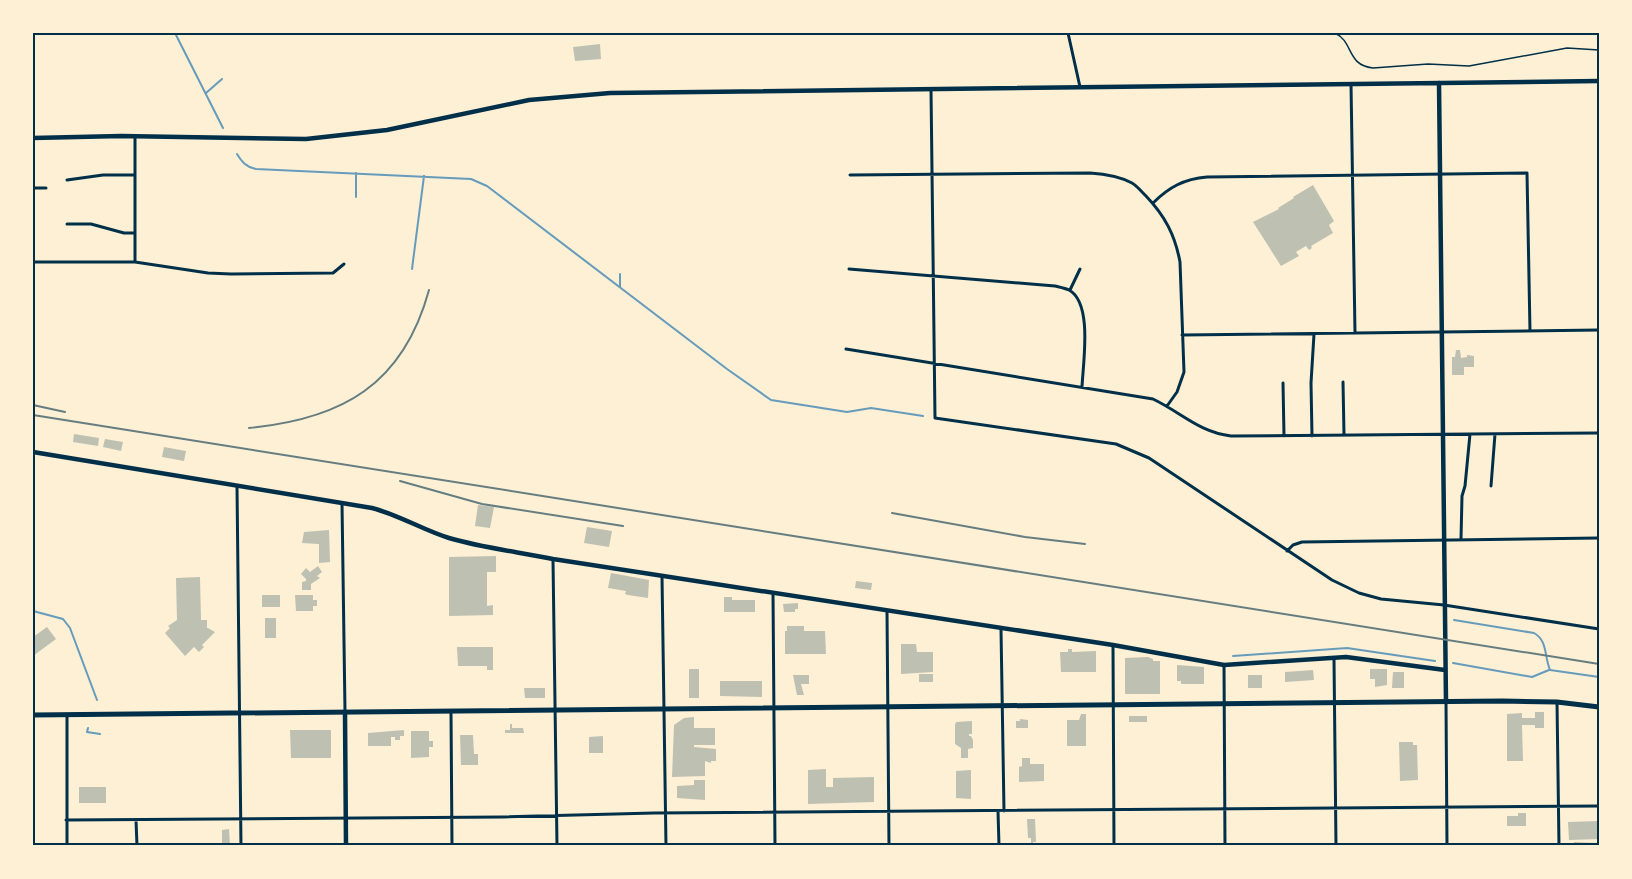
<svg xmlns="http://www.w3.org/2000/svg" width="1632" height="879" font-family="'DM Sans',sans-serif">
<rect width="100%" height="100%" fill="#fdf0d5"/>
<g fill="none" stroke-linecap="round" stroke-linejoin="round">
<!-- stream -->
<path stroke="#669bbc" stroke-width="2" d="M175,33l48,95
M206,93l16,-14
M237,154c5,8 9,13 19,15l215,10 16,7 240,183 44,31 76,12 24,-4 52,8
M356,173v24
M412,269l12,-93
M620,287v-13
M33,611l30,8 7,9 27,72
M1454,620l80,13c14,8 10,23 16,37l49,7
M1233,656l114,-8 88,13
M1453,663l79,14 17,-7
M88,728l-1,4 13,2"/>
</g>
<!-- building -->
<path fill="#bec0b2" d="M600,44l1,15 -26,2 -2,-14z
M1313,185l21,36 -5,4 4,8 -22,13 1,2 -3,2 -3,-4 -10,6 3,4 -18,10 -28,-44 26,-13 -1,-1 16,-10 -1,-1z
M1456,350h4l1,8 6,-1v-2l7,1v11h-10v8h-12v-18h3z
M74,434l25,4 -1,8 -25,-4z
M105,439l18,3 -2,9 -18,-4z
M164,447l22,4 -2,10 -22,-4z
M478,505l16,2 -4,21 -15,-2z
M587,527l25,4 -3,16 -25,-4z
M329,530l1,32 -11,1v-19l-17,-1 2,-11z
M496,556v16h-9v34l6,-1v10l-44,1v-59z
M318,566l4,6 -5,4 3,2 -9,6v6h-9v-8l4,-1v-2l-5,-5 5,-6 4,4z
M611,573l38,7 -1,18 -20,-3 -3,-1 1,-3 -18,-3z
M200,577l1,43h6v7h-1l9,5 -13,13 2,2 -5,5 -5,-5 -9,9 -20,-23 5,-5 -2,-2 9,-6 -1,-42z
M856,581l16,2 -1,7 -16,-2z
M262,595h18v12h-18z
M295,595h18v5h4v6h-4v5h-17z
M724,597h8v3h23v12h-31z
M798,603v6h-3v3h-11l-1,-8z
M265,618h11v20h-11z
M787,626h17v5h21l1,23h-41v-23h2z
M47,627l9,12 -23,17v-19z
M901,644h15l1,8h16v20l-32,2z
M457,647h36v23h-6v-4h-29z
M1068,649h4v3l24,-1v21h-35l-1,-20h8z
M1148,657l5,2v2h7v33h-35v-36z
M1177,665l27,2v17h-23v-3h-4z
M689,669h10v29h-10z
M1370,669h17v16l-12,2v-8h-5z
M1313,670l1,10 -29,2v-10z
M1393,672h11v16h-12z
M919,674h14v8h-14z
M793,675h16v9h-8l3,11h-7z
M1248,675h14v13h-14z
M720,681h42v16l-42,-1z
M524,688h21v10h-20z
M1535,712h9v16h-9v-3h-13l1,36h-16v-47l15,-1v5h13z
M1081,714h5v32h-19v-26h12z
M1129,716h18v6h-18z
M694,717v11h21v17h-21v2l22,2v12h-5v2l-6,-2v15l-33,1 2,-52 10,-7z
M1020,719l8,1v8h-12v-7h4z
M972,721v13h-3v2h2l2,4v8l-5,1v9h-7v-10l-6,-4v-19l1,-3z
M510,724h2v4h11l1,5h-19v-3h5z
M290,730h41v28h-40z
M404,730v6h-4v4h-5v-3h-4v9h-23v-13z
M411,731h18v10h4v6h-4v10l-18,1z
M460,735h13l1,19h4v11h-17z
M603,736v17h-14v-16z
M1399,742h14v3h4l1,35 -18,1z
M1022,758h8v6h14v17l-25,1v-15l3,-1z
M826,769v18h7v-9l41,-1v25l-66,2v-34z
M971,770v29l-15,-1v-27z
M694,780h11v20l-28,-2v-12l17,-1z
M79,787h27v16h-27z
M1518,813h8v13h-19v-10h11z
M1027,819h8l1,23h-3v4h-2v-8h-3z
M1599,821v18l-30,1 -1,-18z
M229,829l1,17h-8v-16z
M1574,842l25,1v3h-25z"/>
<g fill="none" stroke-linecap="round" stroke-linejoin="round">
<!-- path -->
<path stroke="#003049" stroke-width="1.5" d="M1335,33c19,9 11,32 38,35l55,-4 41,2 98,-18 32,2"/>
<!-- minor -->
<path stroke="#003049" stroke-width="3" d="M1068,33l12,54
M1351,84l4,249
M931,89l4,329 181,26 33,14 183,122 27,13 22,6 63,6 155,24
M850,175l240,-2c15,1 29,3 42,10 5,3 9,8 14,13 19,20 29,39 34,66l4,110 -7,20 -10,14
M67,180l36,-5h32
M33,188h13
M1153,203c16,-16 31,-24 54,-26l320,-4 3,158
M67,224h24l33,9h11
M33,262h102l73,11 23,1 102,-1 11,-9
M135,262v-126
M849,269l206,17c4,1 10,2 14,4 24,13 14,73 13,97
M1070,290l10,-21
M1182,335l417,-5
M846,349l307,50c29,14 46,33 78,37l368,-3
M1343,382l1,53
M1283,383l1,53
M1312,436l-1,-53 3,-49
M237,486l4,360
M1491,486l4,-52
M342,503l3,208
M1461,539l1,-43 3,-10 5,-52
M1287,551l6,-6 9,-3 297,-4
M553,560l4,286
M662,576l4,270
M773,593l2,253
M887,611l2,235
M1001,629l3,182
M1113,645l1,201
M1334,659l2,187
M1224,665l1,181
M1446,702l1,144
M1557,702l2,144
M451,712l1,134
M998,811l1,35
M66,820l437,-3 151,-4 945,-7
M136,820l1,26
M67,846v-130"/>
<!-- tertiary -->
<path stroke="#003049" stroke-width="4.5" d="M1439,83l7,619
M33,138l88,-2 185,3 81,-9 142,-30 81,-7 989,-12
M33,452l339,56c27,7 51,22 77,30 34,10 70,14 104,21l560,86 111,20 122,-8 99,13"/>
<!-- secondary -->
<path stroke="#003049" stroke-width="4.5" d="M345,713l1,133"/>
<!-- primary -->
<path stroke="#003049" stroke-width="5" d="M33,715l1469,-14 55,1 42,5"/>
<!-- rail -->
<path stroke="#657d81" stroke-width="2" d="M33,405l32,7
M33,415l1566,249
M249,428c93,-9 154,-43 180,-138
M400,481l82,23 141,22
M892,513l133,24 60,7"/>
</g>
<!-- border -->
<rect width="1632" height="879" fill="none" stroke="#fdf0d5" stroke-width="69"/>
<rect x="34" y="34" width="1564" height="810" fill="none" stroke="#003049" stroke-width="2"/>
</svg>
